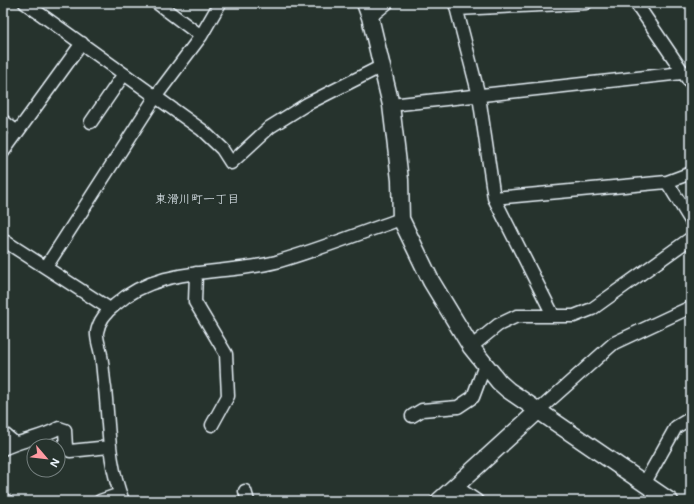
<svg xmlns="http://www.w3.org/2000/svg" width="694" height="504" font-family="Mali,'Klee One',sans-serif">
<rect width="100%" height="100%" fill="#26332d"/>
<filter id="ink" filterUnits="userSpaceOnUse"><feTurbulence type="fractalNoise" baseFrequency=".025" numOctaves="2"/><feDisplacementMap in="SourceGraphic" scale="8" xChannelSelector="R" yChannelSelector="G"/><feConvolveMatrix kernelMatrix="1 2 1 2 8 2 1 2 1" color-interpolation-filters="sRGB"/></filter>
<g filter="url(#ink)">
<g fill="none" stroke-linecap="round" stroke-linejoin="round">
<!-- street casing -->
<g stroke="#e8f1f8" stroke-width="15">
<path id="street" d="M25,3l177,127 20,19 9,14 39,-36 37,-23 75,-38
M157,3l44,33
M455,3l24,93 15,102 59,117
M636,3l55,81
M457,9l129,-6
M370,17l17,-14
M391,105l300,-33
M3,121l14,11
M91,122l33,-48
M3,152l79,-109
M667,182l24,39
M494,198l173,-16 24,-9
M3,240l107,69
M46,267l110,-171 45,-60 19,-33
M196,273l-1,29 31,52 2,42 -16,29
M471,347l27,-22 19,-9h57l18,-7 99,-71
M539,410l75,-67 77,-36
M412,416l10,-6 36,-3 15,-10 12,-32
M3,433l12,10
M3,449c18,-9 38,-11 56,-21l6,2 1,17 4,4 39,-4
M644,484l32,-57 15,-9
M455,486l22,15
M245,491l3,10
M3,500l4,1
M100,501l20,-7
M123,501c-15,-37 -14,-74 -18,-113 -2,-11 -2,-22 -4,-33 -1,-7 -5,-17 -4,-23 2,-11 10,-21 18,-27 45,-40 106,-29 161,-43 42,-12 84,-29 125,-43"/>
</g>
<!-- secondary casing -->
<g stroke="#e8f1f8" stroke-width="19">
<path id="secondary" d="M365,3l5,14 21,88 9,75 1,39 30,62 40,66 28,35 9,8 162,111
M439,501l100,-91"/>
</g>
<!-- street -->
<use href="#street" stroke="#26332d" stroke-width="12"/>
<!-- secondary -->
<use href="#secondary" stroke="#26332d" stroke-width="16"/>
</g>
</g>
<g text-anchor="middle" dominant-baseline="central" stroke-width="3.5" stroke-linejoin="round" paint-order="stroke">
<!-- neighbourhood labels -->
<g font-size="12" fill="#e8f1f8" stroke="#26332d">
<text x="197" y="198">東滑川町一丁目</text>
</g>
</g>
<!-- margin -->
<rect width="694" height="504" fill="none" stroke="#26332d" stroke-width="16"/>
<rect x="8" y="8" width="678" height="488" fill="none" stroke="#e8f1f8" stroke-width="1.5" filter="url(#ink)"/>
<!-- north arrow -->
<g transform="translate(46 458) rotate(118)"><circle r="19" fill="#26332d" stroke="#747f7e"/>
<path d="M0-3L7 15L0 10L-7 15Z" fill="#ff9aa2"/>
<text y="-6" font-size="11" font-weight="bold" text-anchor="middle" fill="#e8f1f8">N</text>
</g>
</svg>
